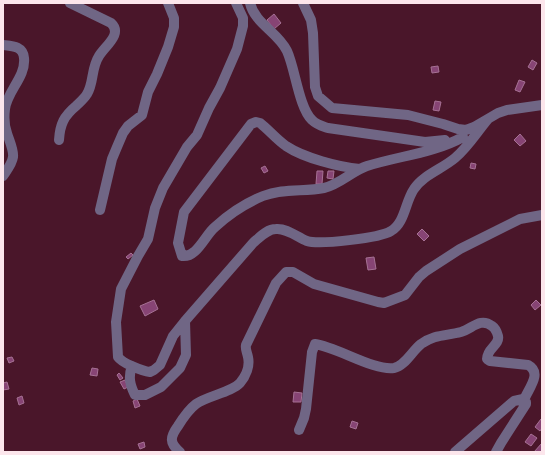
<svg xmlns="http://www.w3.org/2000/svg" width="545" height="455" font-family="Bitter,serif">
<rect width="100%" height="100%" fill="#4a162a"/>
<!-- building -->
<path fill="#874474" stroke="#a67194" d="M274,14l7,9 -7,6 -7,-9z
M532,60l5,3 -4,7 -5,-3z
M438,66l1,6 -7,1 -1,-6z
M519,80l6,2 -5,10 -5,-2z
M435,101l6,1 -2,9 -6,-1z
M520,134l6,7 -6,5 -6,-6z
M471,163l5,1 -1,5 -5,-1z
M265,166l3,5 -4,2 -3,-5z
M317,171h6l-1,13h-6z
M328,171h6l-1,8 -6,-1z
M422,229l7,7 -5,5 -7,-7z
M131,253l2,2 -5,4 -2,-2z
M374,257l2,12 -8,1 -2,-12z
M154,300l4,9 -13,7 -5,-10z
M536,300l5,5 -6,5 -4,-5z
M12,357l2,4 -5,2 -2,-5z
M92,368l6,1 -1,7 -7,-1z
M119,373l4,5 -3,2 -3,-5z
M125,380l3,7 -4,2 -4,-7z
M7,382l2,7 -6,1v-7z
M294,392l8,1 -1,9h-8z
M22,396l2,7 -5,2 -2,-7z
M137,399l3,7 -5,2 -2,-7z
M541,419l1,1v8l-2,3 -5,-4z
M352,421l6,2 -2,6 -6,-2z
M531,434l6,4 -6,8 -6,-4z
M144,442l1,5 -5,2 -2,-5z
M542,443v9h-8z"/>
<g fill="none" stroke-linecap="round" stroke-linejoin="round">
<!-- minor -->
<path stroke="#706685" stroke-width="10" d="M236,3l7,15v8l-6,23 -17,39 -11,20 -12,27 -10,12 -24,41 -8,20 -7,31 -10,17 -17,33 -5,33 2,35c4,6 24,14 32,15l4,-2 6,-5 13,-29 12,-15 68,-78c7,-6 14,-14 23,-14 11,-1 21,8 31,12 12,4 73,-3 84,-10 14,-8 14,-29 23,-42 9,-14 28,-20 41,-31 13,-11 22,-26 33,-39
M250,3c5,21 28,29 37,48 8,17 12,57 25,69 5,5 10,6 16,8l97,14 20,-2
M303,3l8,17 2,13 2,54 3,9 14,12 76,7 35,9 15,5 8,1 8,-3 24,-14 9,-3 35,-5
M3,45c9,1 20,1 21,13 2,19 -17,33 -19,51 -1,8 -1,16 2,24 2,7 7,17 6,24 -1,7 -6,13 -10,19
M59,140c1,-16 5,-24 17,-34 4,-4 8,-7 11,-12 7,-11 4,-26 12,-38 6,-10 24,-22 12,-33l-41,-20
M360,169c-21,-2 -56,-11 -74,-23 -10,-7 -17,-16 -26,-23l-4,-1 -5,2 -67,88 -6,31 4,13c15,2 23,-21 33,-29 14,-13 31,-24 48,-31 20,-8 41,-4 61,-8 15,-3 28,-17 43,-22 32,-10 67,-13 96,-29
M100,210l12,-51 5,-12 6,-14 5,-7 14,-11 6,-23 9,-18 11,-27 6,-20v-9l-6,-15
M132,366c-4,11 -2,19 3,29h10l16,-8 19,-19 6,-13 -1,-34
M299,430l5,-12 2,-9 6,-57 3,-8c22,3 59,27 79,24 11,-2 18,-17 27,-24 14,-10 25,-8 40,-12 11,-3 19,-15 31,-6 3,2 5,6 6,10 2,9 -11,12 -11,23l3,2 38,4c15,8 0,24 -4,35
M180,452c-11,-9 -10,-15 -2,-26 5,-8 10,-16 18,-22 11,-8 36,-12 44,-21 6,-7 10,-17 8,-26 -1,-5 -3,-8 -2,-12l30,-62 10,-11h7l21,12 64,18 6,1 21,-8 14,-18 7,-6 34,-22 60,-30 22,-4
M455,452l59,-51 9,-2 3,3v2l-25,39 -5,9"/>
</g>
<!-- border -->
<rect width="545" height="455" fill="none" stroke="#fce6ec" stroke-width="8"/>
</svg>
